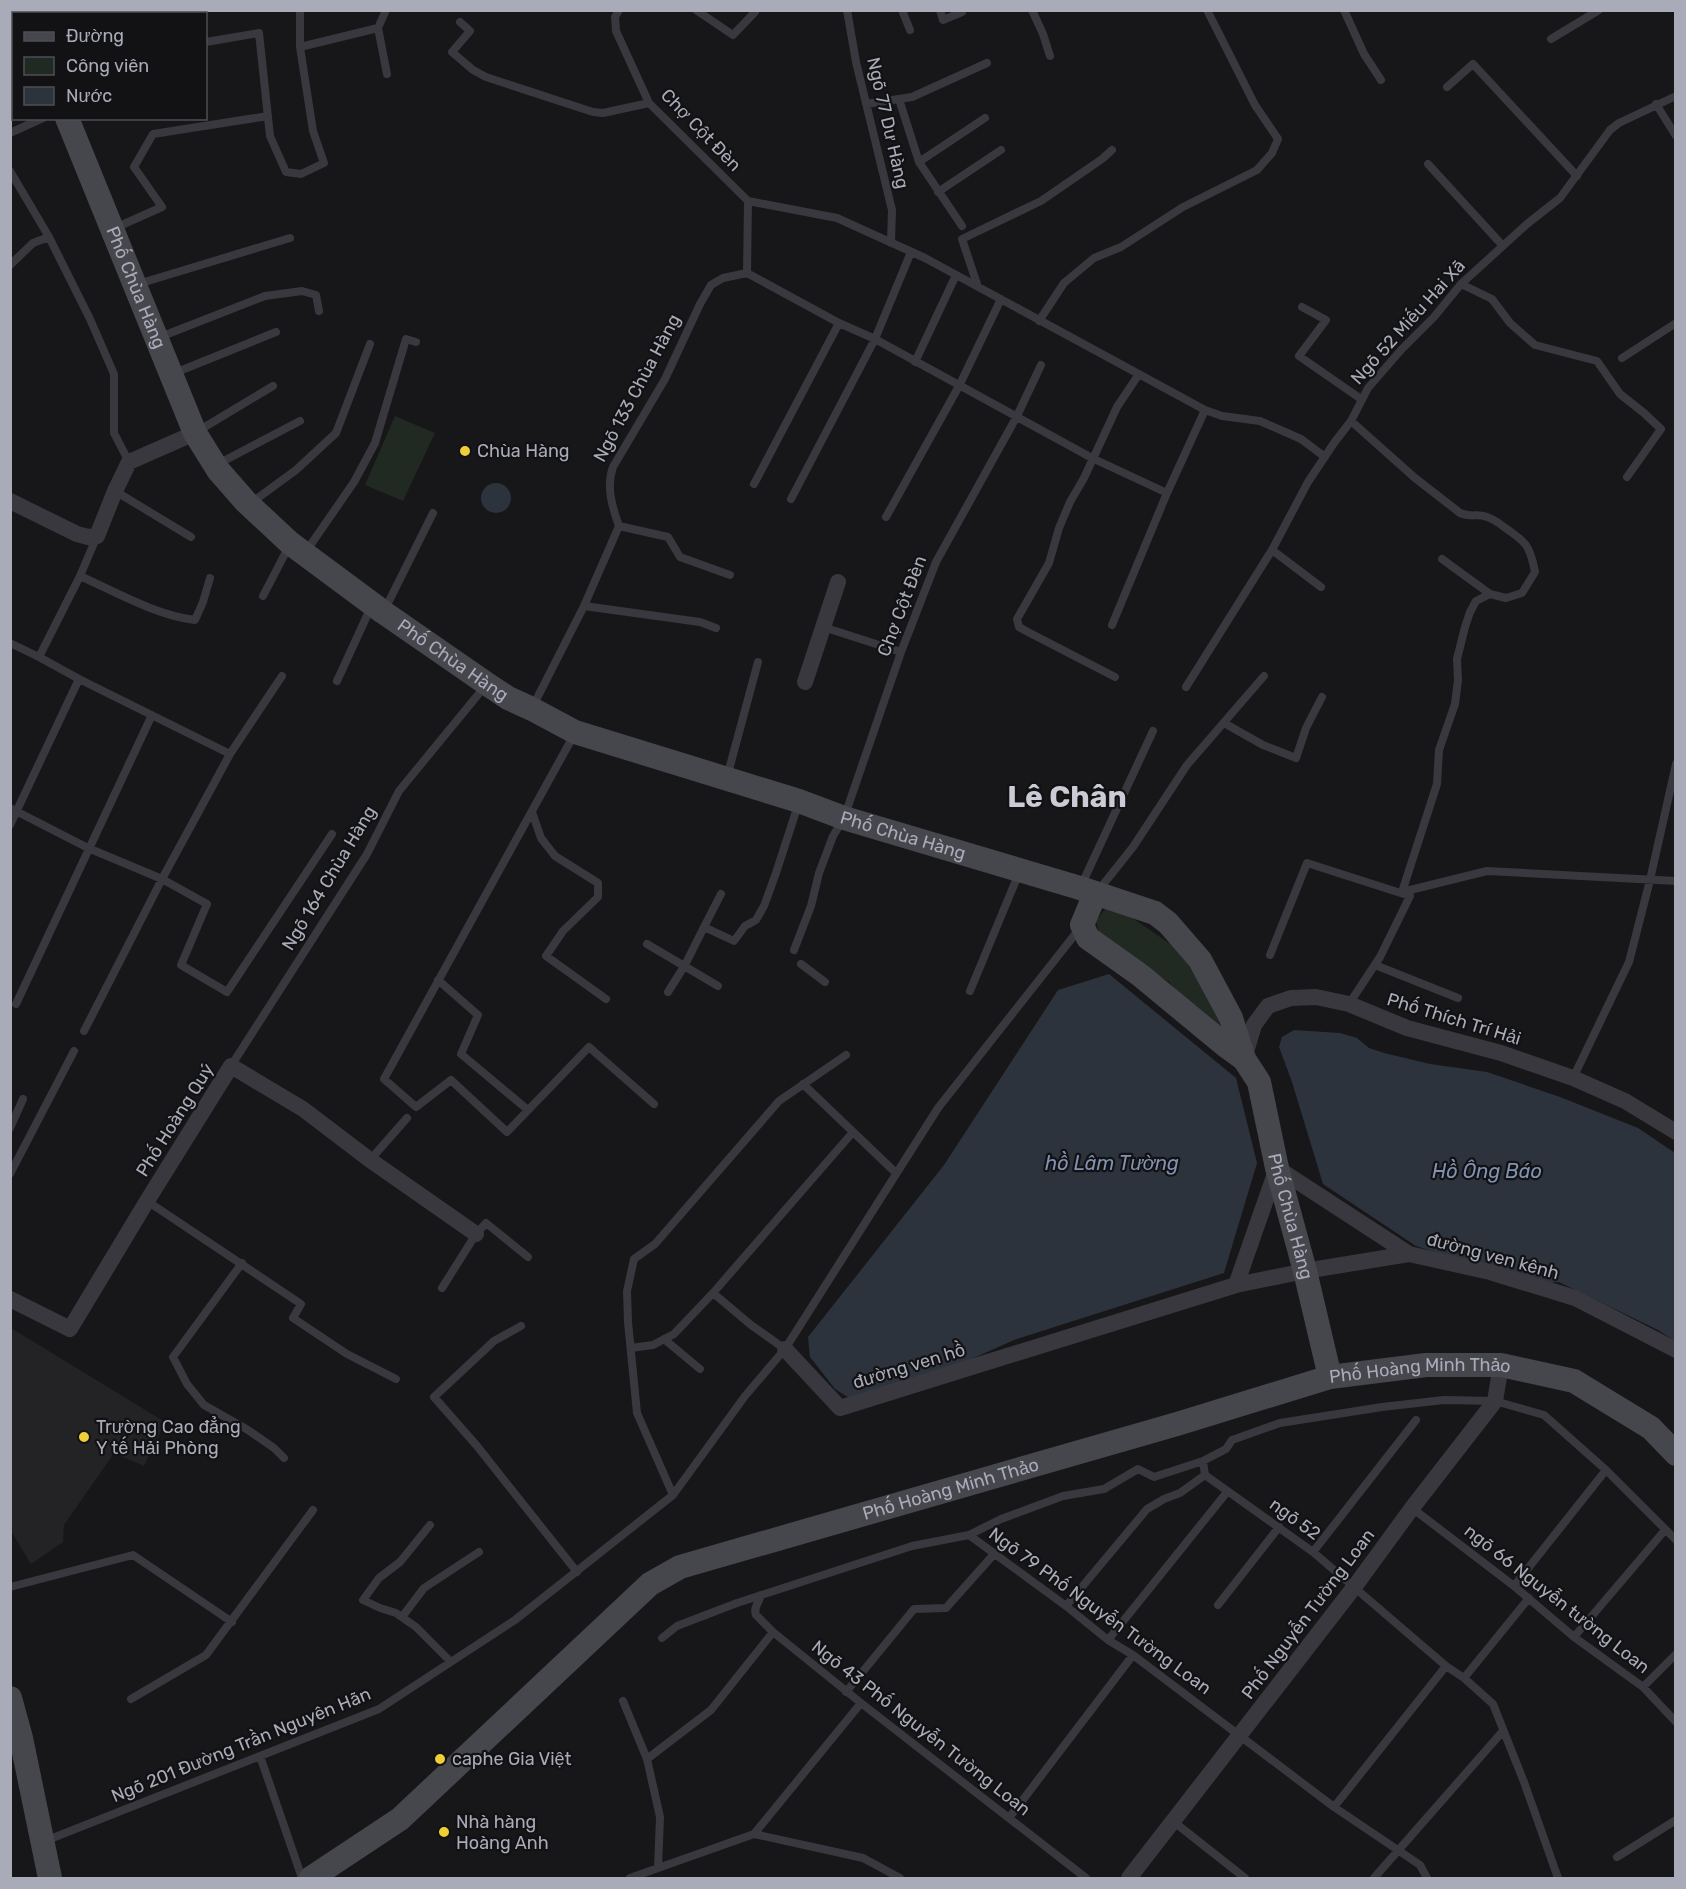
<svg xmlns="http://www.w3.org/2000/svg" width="1686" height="1889" font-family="Rubik,sans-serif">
<rect width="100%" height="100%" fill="#171719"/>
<!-- built -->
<path fill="#232326" d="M11,1328l154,94 -21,44 -30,-13 -50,72 -1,17 -32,22 -20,-33z"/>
<!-- green -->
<path fill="#212923" d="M395,416l40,17 -32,68 -38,-16z
M1105,909l17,2 63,43 36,71 -10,3 -42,-46 -68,-43 -5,-18z"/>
<!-- water -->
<path fill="#2d333c" d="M481 498a15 15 0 1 1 30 0a15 15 0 1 1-30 0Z
M1109,974l127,104 21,85 -33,110 -210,67 -81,36 -82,23 -16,-10 -25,-32 -2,-20 136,-172 114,-175z
M1294,1030l46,3 17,5 12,10 15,5 46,11 57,8 73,25 78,31 37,25v188l-17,-11 -99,-48 -15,1 -82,-22 -46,-15 -93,-62 -31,-102 -13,-35 3,-10z"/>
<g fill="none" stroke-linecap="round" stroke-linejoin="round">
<!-- lane -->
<path stroke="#38383e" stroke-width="8" d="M386,10l-8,18 9,46
M619,10l-4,7 1,14 33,72 99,98 89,17 88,40 280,152 -38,83 -55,132
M696,10l37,25 22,-23
M847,10l9,52 36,148 -1,33
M902,10l8,20
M940,10l3,10 19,-8
M1032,10l11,24 7,22
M1344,10l20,44 17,26
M20,14l1,-4
M460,22l10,9 -18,21 21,18 13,7 107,35 10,1 46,-10
M1551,39l48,-29
M206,42l53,-9 11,103 16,36 15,2 23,-11 -11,-32 -13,-84v-37
M10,45l4,-9
M300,47l78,-19
M1447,87l26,-23 104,112
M899,99l20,63 43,64
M866,104l46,-7 75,-34
M1656,104l20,32
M10,133l33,-15
M919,162l66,-44
M1428,164l75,82
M10,171l39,66 41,82 24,55v59l15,29
M938,192l63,-42
M748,201l-1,72 92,50 36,16 217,119 75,35
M115,228l47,-21 -28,-40 19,-33 115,-18
M10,265l23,-22 16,-6
M138,284l152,-46
M1461,284l31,15 18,24 25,22 62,16 23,33 24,19 17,16 -34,48
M978,287l-16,-48 79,-38 61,-42 10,-9
M1302,307l24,13 -27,36 62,43
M1039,321l25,-38 30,-25 27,-11 62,-40 74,-37 15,-17 6,-14 -23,-34 -48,-95
M160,337l105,-41 37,-5 14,4 3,16
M1622,358l54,-35
M915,362l41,-87
M172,374l104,-42
M1205,410l17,6 38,5 41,18 24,18
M1351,421l64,57 45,35c11,5 17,0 27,4 6,2 12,6 17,10 22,15 26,18 31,45l-13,21 -16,5 -16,-4 -48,-35
M198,431l75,-45
M216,465l84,-44
M754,484l85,-161
M115,491l76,46
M791,499l84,-160 36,-87
M251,503l45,-33 40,-37 34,-89
M886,517l73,-131 42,-87
M619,526l49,11 12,20 50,18
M1272,550l49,37
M305,553l49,-71 21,-39 31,-104 10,3
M80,576c36,16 75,39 115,44l8,-18 7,-24
M263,596l26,-50
M584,606l116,16 16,6
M385,609l48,-96
M823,627l78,25
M10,643l29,14
M1115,677l-89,-46 -7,-4 -2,-8 32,-56 10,-35 11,-26 14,-24 33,-71 22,-33
M79,679l-40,-22 41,-81 17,-40
M337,681l34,-74
M1186,687l86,-137 36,-68 26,-39 17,-22 17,-33 33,-38 33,-33 27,-33 66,-60 33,-26 50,-68 9,-7 57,-27
M532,708l52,-102 35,-80c-7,-19 -13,-40 -6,-59l52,-88 35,-75 11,-19 12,-7 24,-5
M1224,723l39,22 33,13 10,-30 16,-31
M575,733l-191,346 32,28 35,-27 56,52 82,-85 65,57
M230,754l52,-78
M727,777l31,-115
M10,808l78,40 74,31 -78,152
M532,812l9,26 14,18 43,27v14l-35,34 -17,25 60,43
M10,825l69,-146 151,75 -68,125 45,25 -26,61 46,27 105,-158
M1081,886l72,-155
M1098,891l35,-44 54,-82 77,-89
M1402,892l35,-108 2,-34 16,-46 3,-24 -1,-21 8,-32 5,-15 6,-11 14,-7
M1402,892l85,-21 189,10
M704,927l17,-33
M647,944l71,42
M794,950l17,-44 8,-33 14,-37 11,-18 57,-166 35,-90 81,-146 24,-51
M1270,955l37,-92 103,33 -30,61 -31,47
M801,964l24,18
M1375,965l83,33
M438,980l40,35 -17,39 67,56
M970,991l49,-118
M668,992l17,-27 19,-38 30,14 11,-15 11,-6 8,-14 12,-33 23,-71
M16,1004l136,-289
M231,1066l136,-212 32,-63 87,-106
M1573,1078l56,-116 21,-82 26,-116
M803,1084l93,89
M10,1128l13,-29
M370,1160l37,-42
M10,1174l64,-123
M147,1201l154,103 -8,14 54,36 49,25
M242,1263l-69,94 14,27 17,21 44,25 26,18 10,10
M442,1288l34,-54 10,-11 42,34
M713,1293l38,32 34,24
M521,1326l-27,15 -60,56 43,49 100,126
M664,1339l36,30
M631,1348l22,-3 21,-11 39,-41 140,-161
M1203,1461l2,14 108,77 133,114 18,12 65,-80
M673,1495l-36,-82 -9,-91 -1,-31 7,-32 21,-15 124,-143 67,-46
M1412,1508l102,78 60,51 69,50 33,35
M430,1525l-30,37 -21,16 -16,22 17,8 16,5 20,14 35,35
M969,1535l97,71 42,34 25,15 201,152 86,58 7,13
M1313,1552l103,-132
M1514,1586l92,-116
M10,1587l123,-32 99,67
M761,1595c-2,8 -8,12 -5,20l17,17 88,71 225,175
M1218,1605l61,-78
M1066,1606l81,-97 17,-10 16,-6 25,-18
M402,1617l22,-29 55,-36
M1574,1637l91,-107
M662,1638l15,-12 60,-23 175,-57 57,-11 32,-16 62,-23 41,-7 34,-20 16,8 49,-16 23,-12 6,-9 48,-17 102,-16 62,-7 51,1 49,14 62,55 70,70
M1108,1640l119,-148
M1464,1678l29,26 31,78 34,96
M1643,1687l33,-33
M846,1692l68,-83 32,-1 49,-55
M131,1699l75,-44 107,-145
M623,1701l24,58 13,58 -2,51
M260,1756l42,122
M647,1759l64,-49 62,-78
M1334,1807l112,-141
M1009,1818l124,-163
M1174,1822l71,56
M754,1834l107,-131
M45,1841l334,-132 136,-89 158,-125 72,-99 40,-47 153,-241 142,-180
M1617,1857l59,-37
M630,1878l124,-44 109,24 37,20
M1374,1878l129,-147"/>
<!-- street -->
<path stroke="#38383e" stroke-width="16" d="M10,501l67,33 11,3 9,-1 18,-45 14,-29 66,-29
M805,682l33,-100
M1244,1059l10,-34 14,-19 23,-8 25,-1 33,7 58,24 94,25 72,25 52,23 51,31
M1236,1285l69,-14 104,-17
M10,1299l60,30 77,-128 84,-135 72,43 67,51 106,74
M785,1349l55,59 396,-123 41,-117 132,86 81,18 85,26 101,52
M1129,1878l226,-292 57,-78 83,-107 6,-36"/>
<!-- secondary -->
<g stroke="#46464d" stroke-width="24">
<path d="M71,14v-4"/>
<path id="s1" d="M67,118l128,315 23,37 28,32 44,41 93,69 104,72 21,14 24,11 43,23 224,69 45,17 236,70 75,25 13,10 32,37 31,58 13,41"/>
<path id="s2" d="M1095,894l-13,31 6,13 52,37 86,71 18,13 15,23 18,86 28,103 25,106"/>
<path d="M10,1698l11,40 29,140"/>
<path id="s3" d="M311,1878l89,-59 250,-235 30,-17 497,-143 153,-47 96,-12h75l73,16 77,47 25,26"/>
</g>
</g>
<!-- markers -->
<g fill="#efce38" stroke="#121214" stroke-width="2">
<circle cx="465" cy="451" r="6"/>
<circle cx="84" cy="1437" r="6"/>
<circle cx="440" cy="1759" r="6"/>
<circle cx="444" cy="1832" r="6"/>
</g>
<g text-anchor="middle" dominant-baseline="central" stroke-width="4.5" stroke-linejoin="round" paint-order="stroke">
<!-- street labels -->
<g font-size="18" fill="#a9abb8" stroke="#121214">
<text transform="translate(888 123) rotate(77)">Ngõ 77 Dư Hàng</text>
<text transform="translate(701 130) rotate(46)">Chợ Cột Đèn</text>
<text stroke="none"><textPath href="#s1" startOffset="183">Phố Chùa Hàng</textPath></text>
<text transform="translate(1408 322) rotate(-48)">Ngõ 52 Miếu Hai Xã</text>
<text transform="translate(637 388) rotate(-62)">Ngõ 133 Chùa Hàng</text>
<text transform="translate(902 606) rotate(-69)">Chợ Cột Đèn</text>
<text stroke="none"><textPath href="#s1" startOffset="687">Phố Chùa Hàng</textPath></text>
<text stroke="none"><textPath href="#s1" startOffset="1173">Phố Chùa Hàng</textPath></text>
<text transform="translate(329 878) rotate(-59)">Ngõ 164 Chùa Hàng</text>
<text transform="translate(1454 1019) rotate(17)">Phố Thích Trí Hải</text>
<text transform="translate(175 1120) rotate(-58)">Phố Hoàng Quý</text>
<text stroke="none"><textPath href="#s2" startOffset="411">Phố Chùa Hàng</textPath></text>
<text transform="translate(1493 1256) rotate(15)">đường ven kênh</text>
<text transform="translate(909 1366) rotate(-17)">đường ven hồ</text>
<text stroke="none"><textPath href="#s3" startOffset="1252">Phố Hoàng Minh Thảo</textPath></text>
<text stroke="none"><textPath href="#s3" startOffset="766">Phố Hoàng Minh Thảo</textPath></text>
<text transform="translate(1295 1519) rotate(36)">ngõ 52</text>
<text transform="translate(1557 1599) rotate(38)">ngõ 66 Nguyễn tường Loan</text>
<text transform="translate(1100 1611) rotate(36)">Ngõ 79 Phố Nguyễn Tường Loan</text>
<text transform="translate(1308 1614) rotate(-53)">Phố Nguyễn Tường Loan</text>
<text transform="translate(921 1728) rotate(38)">Ngõ 43 Phố Nguyễn Tường Loan</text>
<text transform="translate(241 1745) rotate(-22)">Ngõ 201 Đường Trần Nguyên Hãn</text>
</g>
<!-- poi labels -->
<g font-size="18" fill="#a9abb8" stroke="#121214" text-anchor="start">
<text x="477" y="451">Chùa Hàng</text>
<text x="96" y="1427">Trường Cao đẳng<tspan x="96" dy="21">Y tế Hải Phòng</tspan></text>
<text x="452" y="1759">caphe Gia Việt</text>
<text x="456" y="1822">Nhà hàng<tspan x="456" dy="21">Hoàng Anh</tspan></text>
</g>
<!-- water labels -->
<g font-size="20" font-style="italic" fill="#8193b3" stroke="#121214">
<text x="1112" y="1163">hồ Lâm Tường</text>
<text x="1487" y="1171">Hồ Ông Báo</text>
</g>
<!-- town labels -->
<g font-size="30" font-weight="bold" fill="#cacbd4" stroke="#121214">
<text x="1067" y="797">Lê Chân</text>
</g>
</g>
<!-- border -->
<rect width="1686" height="1889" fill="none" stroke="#a9abb8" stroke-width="24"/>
<!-- legend -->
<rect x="12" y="12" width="195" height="108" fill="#121214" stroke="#4e4f56" stroke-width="1.5"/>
<rect x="24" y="32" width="30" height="9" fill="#46464d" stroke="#4e4f56" stroke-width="1.5"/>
<text x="66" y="42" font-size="18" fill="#a9abb8">Đường</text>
<rect x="24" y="57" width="30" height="18" fill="#212923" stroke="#4e4f56" stroke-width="1.5"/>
<text x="66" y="72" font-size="18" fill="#a9abb8">Công viên</text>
<rect x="24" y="87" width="30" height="18" fill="#2d333c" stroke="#4e4f56" stroke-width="1.5"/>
<text x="66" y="102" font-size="18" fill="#a9abb8">Nước</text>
</svg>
